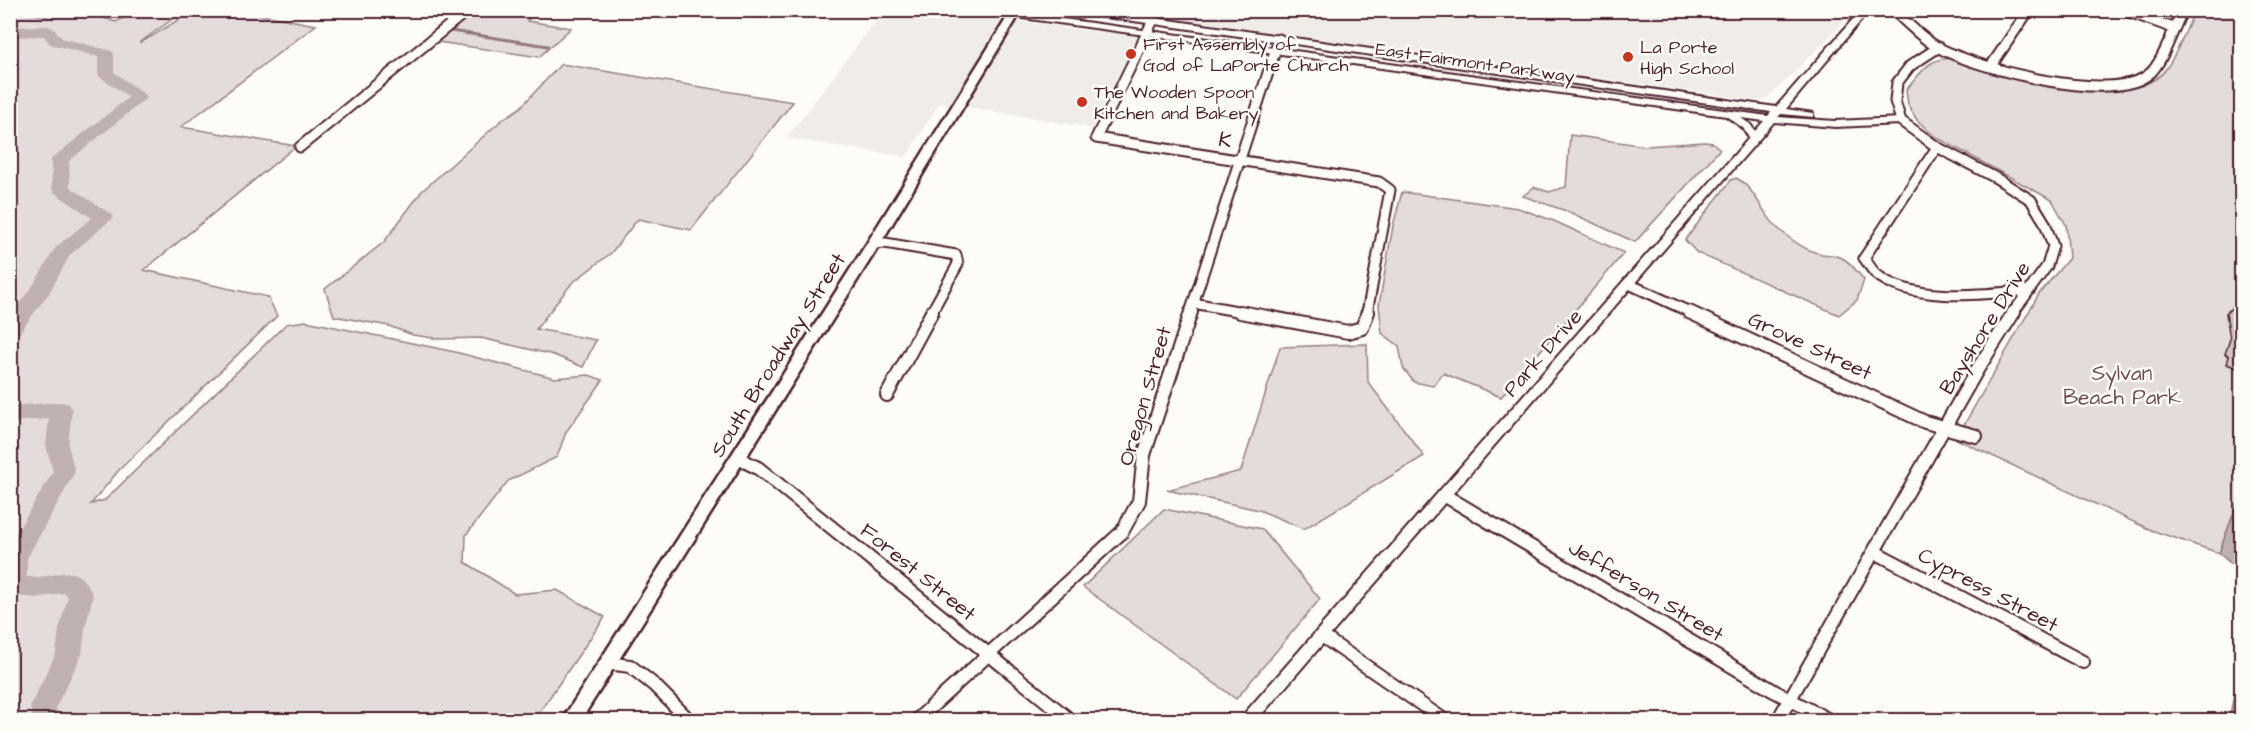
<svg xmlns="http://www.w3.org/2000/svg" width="2252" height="731" font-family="'Architects Daughter',sans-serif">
<rect width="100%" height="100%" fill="#fdfcf7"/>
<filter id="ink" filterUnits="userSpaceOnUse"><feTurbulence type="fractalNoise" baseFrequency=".0167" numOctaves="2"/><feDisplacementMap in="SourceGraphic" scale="12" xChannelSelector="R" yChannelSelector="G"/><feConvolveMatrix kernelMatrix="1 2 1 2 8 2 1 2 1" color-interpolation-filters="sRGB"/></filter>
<g filter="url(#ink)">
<!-- built -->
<path fill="#f0ece8" d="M1165,10h690v1l-86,86 -8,4 -599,-84z
M883,11h57l198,26 -46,91 -152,-26 -34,55 -119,-19z"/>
<!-- green -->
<path fill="#e3dcda" stroke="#967e82" stroke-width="1.5" d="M10,11l37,5c21,-13 47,-1 69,6l20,-11h48l-45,32c15,-6 46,-30 57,-32 30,-7 89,9 120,14l-135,102 115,19 -152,124 124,27 9,19 -158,154 -28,34 14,-4 181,-176 20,-3 149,31 100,26 34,-3 14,5 -37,52 -9,25 -49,24 -42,54 -1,27 50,32 42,-4 48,27 -71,103h-523z
M471,11h21l39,5 -4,5 44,7 -32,29 -101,-15 -2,-3z
M2195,11h46l1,489 -3,-1 -20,54 -68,-23 -195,-91 83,-145 30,-36 -3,-33 -14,-25 -118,-64 -17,-16 -9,-15 -2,-15c18,-20 22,-34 51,-31 47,13 174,57 209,10 12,-17 20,-40 29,-58z
M561,64l232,38 -102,128 -53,-11 -27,34 -39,30 -36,46 60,11 -13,27 -29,-12 -73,-17 -41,1 -27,-4 -24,-9 -55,-10 -9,-27 59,-47 38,-51 81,-72 17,-11z
M1570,135l76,11 59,-4 8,1 7,6 -85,93 -66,-30 -46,-16 11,-9 15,5 17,-5z
M1736,178c19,9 27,39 45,53 12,10 25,20 41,23 8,1 15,1 22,5 8,5 14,14 20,21l-7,20 -18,15 -142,-62 -12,-13 46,-60z
M1402,192l116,16 36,13 70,32 -123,144 -58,-24 -10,13 -19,-4 -11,-14 -4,-22 -17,-13 -3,-28 14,-79z
M1367,344l1,38 56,74 -120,73 -45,-19 -92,-20 74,-19 39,-124z
M1164,509l98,20 58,70 -84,100 -153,-112z"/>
<!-- water -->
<path fill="#c0b1b1" stroke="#91777b" stroke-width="1.5" d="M2239,499l3,1 -1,73 -22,-20z
M2241,659v61h-12z"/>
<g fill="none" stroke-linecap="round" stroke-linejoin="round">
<!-- stream -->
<path stroke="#91777b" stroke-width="3" d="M451,31l97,15"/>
<!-- river -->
<path fill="#c0b1b1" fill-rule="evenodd" d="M48,26l5,2 9,10 50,13 2,3v18l34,25 -79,64 1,26 41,27 2,4 -43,37 -21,38 -32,43 -7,2v-22l24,-32 22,-37 36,-29 -37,-25 -3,-4 -1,-30 78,-62 -29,-20 -2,-3v-17l-48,-13 -6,-8 -34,1v-10z
M61,402l8,2 3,6 -4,35 7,27 -48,86v19c32,3 47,-21 66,18l-8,34 -3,25 -26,53 3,13h-26l-3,-13 26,-54 3,-24 9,-32 -3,-4 -29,5 -26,-3v-52l43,-71 -7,-27 3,-26 -39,3v-16z"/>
</g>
<!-- building -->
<path fill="#d0c5c4" stroke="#4a1f2b" stroke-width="1.5" d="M2241,305v65l-14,-6 2,-8 -4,-2 5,-15 -4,-26 6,-5z"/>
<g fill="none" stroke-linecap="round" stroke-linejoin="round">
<!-- minor-far1 casing -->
<g stroke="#4a1f2b" stroke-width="13">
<path id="minor-far1" d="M1158,10l-62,128 283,44 11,8 -23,123
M1893,10c15,13 29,29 46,38 41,21 170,56 209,27 15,-11 26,-49 35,-65
M2123,10l50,18
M1939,47l-29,19 -13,17 -2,18 6,20 36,26 59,31 35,22 14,23 8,23 -6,20 -34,47
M1991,66l38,-56
M300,147l168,-137
M1937,147l-73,111c4,5 7,11 11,15 34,31 113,21 155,17
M873,244l12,-1 71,12 2,9 -27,49
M1629,284l63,29
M1193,303l55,10
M1190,313l89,-274"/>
</g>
<!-- minor casing -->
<g stroke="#4a1f2b" stroke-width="16">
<path id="minor" d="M1240,312l108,20 14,-4 6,-16
M1689,312l236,110 51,14
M887,395l45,-83
M738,458l20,10 312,252
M1444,495l330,196 55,29
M1875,552l208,110
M1322,636l122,84
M607,663l23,3 24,19 35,35
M917,720l205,-188 17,-31 5,-46 47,-143
M1778,720l199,-350 37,-58"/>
</g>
<!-- tertiary casing -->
<g stroke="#4a1f2b" stroke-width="4">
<path id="tertiary" d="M1073,10h26l677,97 85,-97h9l-84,99 27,4v4l-32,-3 -3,3 57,4 66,-3 5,3 -5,3 -66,3 -61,-5 -517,598h-16l2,-5 506,-577 -6,-10 -17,-12 -711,-99 -4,-3 1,-2 756,104 3,-4 -694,-99zM1741,118l23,3 -9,10 -5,-7z"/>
</g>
<!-- secondary casing -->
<g stroke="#4a1f2b" stroke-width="5">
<path id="secondary" d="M984,10h38l-142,234 -299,476h-19l305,-477 141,-227z"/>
</g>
<!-- minor-far1 -->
<use href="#minor-far1" stroke="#fdfcf7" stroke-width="9"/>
<!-- minor -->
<use href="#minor" stroke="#fdfcf7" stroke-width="12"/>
<!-- tertiary -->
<use href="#tertiary" fill="#fdfcf7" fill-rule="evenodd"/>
<!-- secondary -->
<use href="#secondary" fill="#fdfcf7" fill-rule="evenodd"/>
</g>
</g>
<!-- markers -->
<g fill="#c8321e" stroke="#fdfcf7" stroke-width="2">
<circle cx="1131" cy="54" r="6"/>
<circle cx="1628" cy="57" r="6"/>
<circle cx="1082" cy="102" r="6"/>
</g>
<g text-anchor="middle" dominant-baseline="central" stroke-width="5" stroke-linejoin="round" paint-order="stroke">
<!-- far-poi labels -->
<g font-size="18" fill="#4a1f2b" stroke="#fdfcf7" text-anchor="start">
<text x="1143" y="44">First Assembly of<tspan x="1143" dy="21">God of LaPorte Church</tspan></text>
<text x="1640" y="47">La Porte<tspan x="1640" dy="21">High School</tspan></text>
<text x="1094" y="92">The Wooden Spoon<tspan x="1094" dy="21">Kitchen and Bakery</tspan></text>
</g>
<!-- far-street labels -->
<g font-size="18" fill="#4a1f2b" stroke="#fdfcf7">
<text transform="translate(1475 63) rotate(8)">East Fairmont Parkway</text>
</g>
<!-- street labels -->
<g font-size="21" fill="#4a1f2b" stroke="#fdfcf7">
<text transform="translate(1225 140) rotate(9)">K</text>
<text transform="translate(1985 328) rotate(-58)">Bayshore Drive</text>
<text transform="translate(1810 346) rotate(25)">Grove Street</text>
<text transform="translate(1543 353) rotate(-49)">Park Drive</text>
<text transform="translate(778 355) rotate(-58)">South Broadway Street</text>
<text transform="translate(1145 396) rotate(-74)">Oregon Street</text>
<text transform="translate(918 572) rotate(39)">Forest Street</text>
<text transform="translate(1988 590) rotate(28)">Cypress Street</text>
<text transform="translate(1646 591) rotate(31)">Jefferson Street</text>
</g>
<!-- park labels -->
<g font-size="21" fill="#704e57" stroke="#fdfcf7">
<text x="2122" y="373">Sylvan<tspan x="2122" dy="24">Beach Park</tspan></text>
</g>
</g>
<!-- margin -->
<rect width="2252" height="731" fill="none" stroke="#fdfcf7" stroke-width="36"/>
<rect x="18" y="18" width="2216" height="695" fill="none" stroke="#4a1f2b" stroke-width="2" filter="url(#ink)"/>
</svg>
